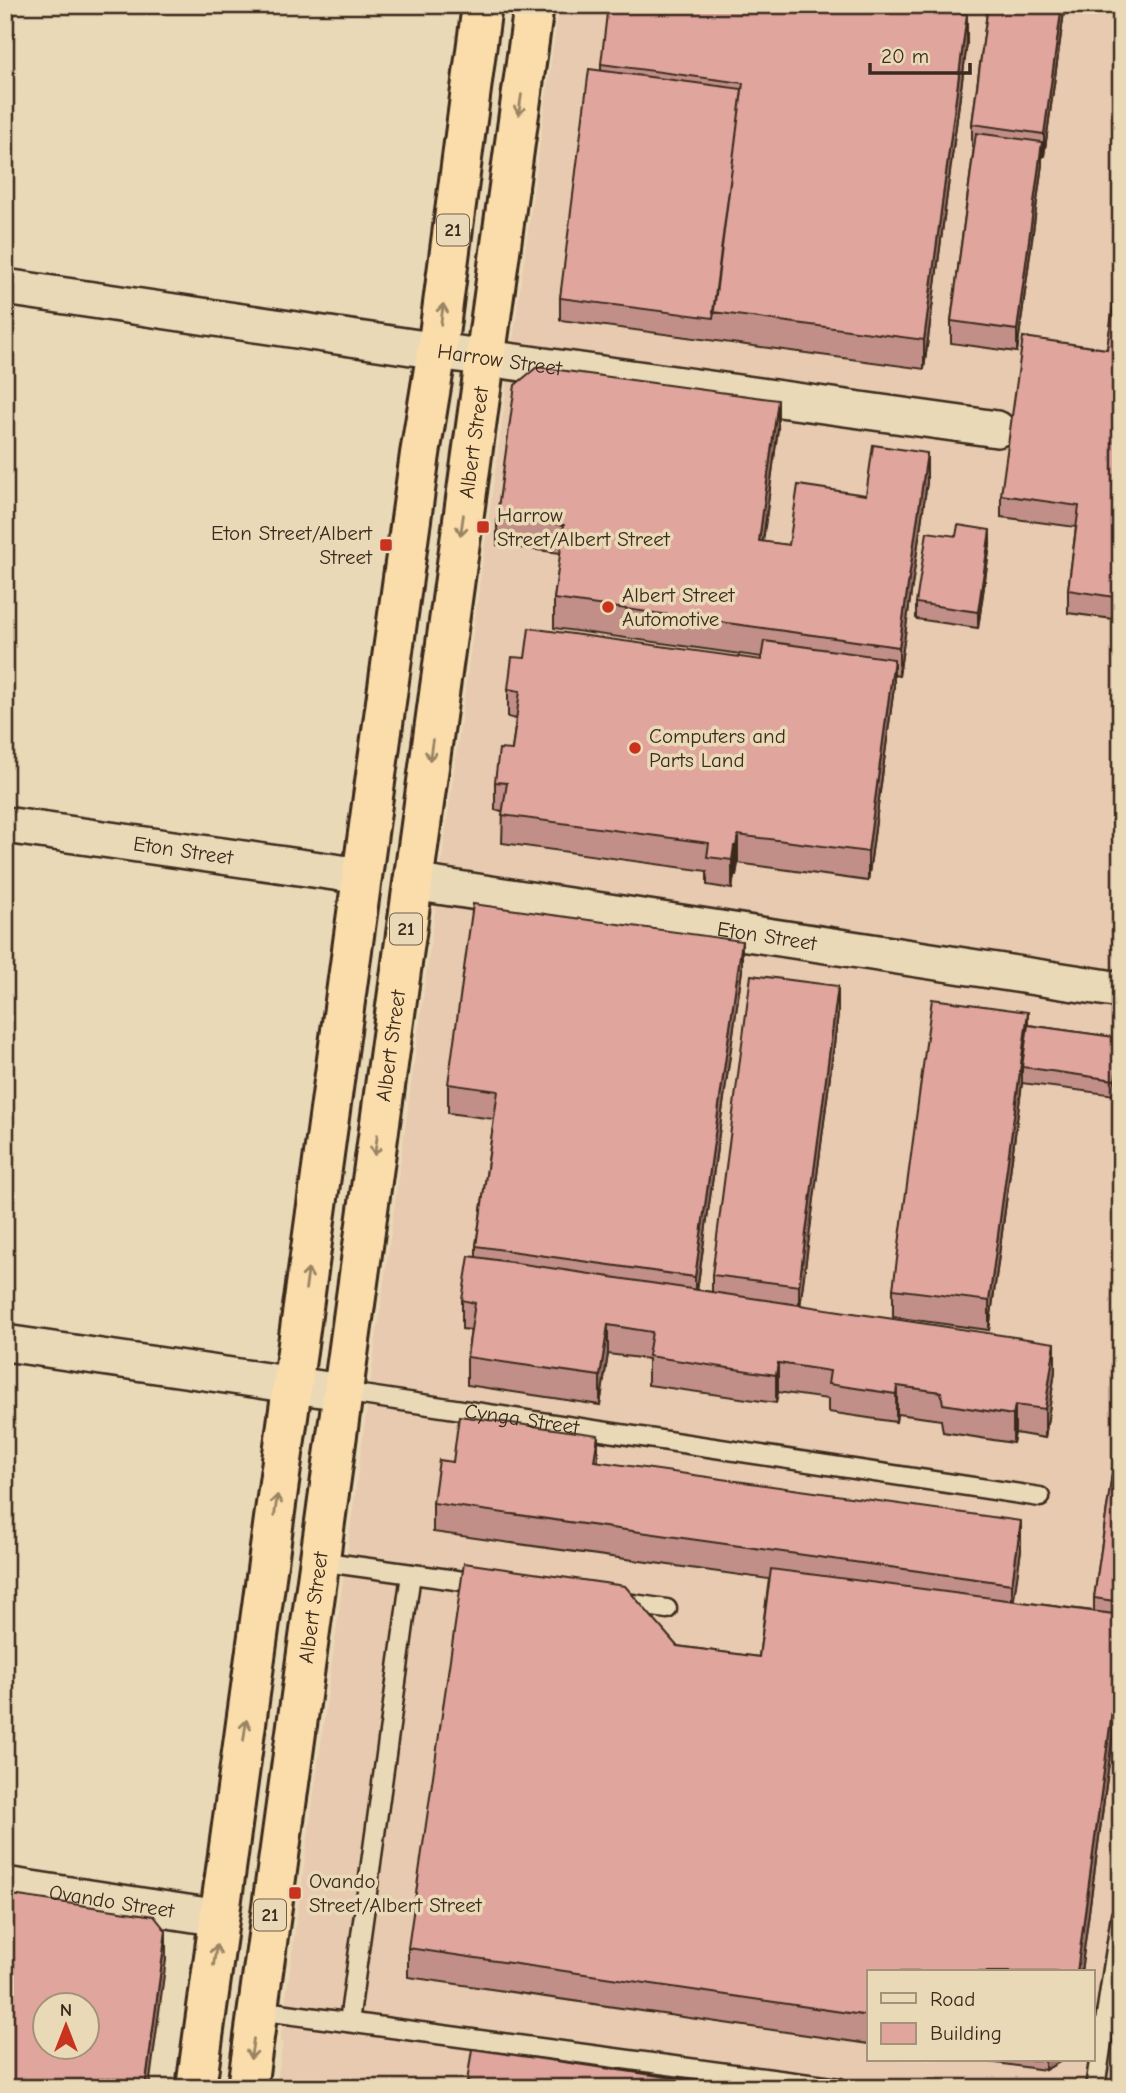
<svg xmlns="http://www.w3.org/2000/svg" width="1126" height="2093" font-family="'Comic Neue',sans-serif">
<rect width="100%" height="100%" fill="#ead9b6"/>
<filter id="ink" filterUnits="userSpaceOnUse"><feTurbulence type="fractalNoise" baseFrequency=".0143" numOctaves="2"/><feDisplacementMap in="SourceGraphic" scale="14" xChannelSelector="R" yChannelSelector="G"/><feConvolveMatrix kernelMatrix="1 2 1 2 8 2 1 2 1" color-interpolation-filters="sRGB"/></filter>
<g filter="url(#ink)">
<!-- built -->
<path fill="#e7caaf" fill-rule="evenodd" d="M559,5h562v2083h-845l7,-46h-3zM869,1972h224v88h-224z"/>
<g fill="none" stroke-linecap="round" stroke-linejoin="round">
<!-- service casing -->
<g stroke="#3b2a1e" stroke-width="23">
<g id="service">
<path id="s1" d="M342,1392l698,105"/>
<path d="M318,1561l167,23"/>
<path d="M620,1602l47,7"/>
<path d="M257,2010l582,78"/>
<path d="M349,2022l62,-448"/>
<path d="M1095,2088l26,-172"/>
</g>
</g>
<!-- minor casing -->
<g stroke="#3b2a1e" stroke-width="40">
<g id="minor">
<path id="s2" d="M5,287l481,71 511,71"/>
<path id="s3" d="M5,825l357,51"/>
<path id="s4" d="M412,882l709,108"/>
<path d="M5,1343l337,49"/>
<path id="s5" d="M5,1885l215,33"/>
</g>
</g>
<!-- trunk casing -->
<g stroke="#3b2a1e" stroke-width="44">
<g id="trunk">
<path d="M196,2088l224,-1634 17,-104 45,-345"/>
<path id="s6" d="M247,2088l287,-2083"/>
</g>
</g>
<!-- service -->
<use href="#service" stroke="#ead9b6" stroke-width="18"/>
<!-- minor -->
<use href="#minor" stroke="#ead9b6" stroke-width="35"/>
<!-- trunk -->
<use href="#trunk" stroke="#faddab" stroke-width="38"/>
</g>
<!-- wall -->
<path fill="#c18f88" stroke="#3b2a1e" stroke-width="2" d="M988,5h77l-21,151h-2v8l-25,188 -66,-9v-22l23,-174 -2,-1v-22z
M967,43l-43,326 -364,-49v-22l41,-227v-7z
M1121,250v370l-53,-7v-23l8,-63 -75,-10v-22l106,-146z
M778,428l-15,114 26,3 77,-50 61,-13 -28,194 -5,-1v12l-26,194 -130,-18 -2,12h-2l-2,14 -25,-4v-14l-205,-28 1,-32 -8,-1v-28l17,-32 4,-31 -8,-2v-28l17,-31 236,2 1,-3 -208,-29v-29l7,-46 -64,-8v-29z
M956,536l34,9 -12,83 -62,-9v-16z
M742,970l-45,320 15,2v-17l126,-261 -38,291 255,66 -10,67 -30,-5 -2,10 -70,-11 -2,-12 -44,-6 -1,8 -68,-10v-13l-50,-7 -2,11 -128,-18v-26l-40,-5 -8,51 -133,-20v-28l4,-27 -9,-1v-29l14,-43v-11l18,-127 -46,-6v-29z
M1028,1025l93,13v17l-6,40 -93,-12 -33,247 -96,-13v-28z
M1121,1412v261l-40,299h-212v72l-461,-67v-29l269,-302 82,11 10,-78 -336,-47v-29l20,-41h145l423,88 -8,51 81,10v-13z
M975,2060h88l-18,10z
M467,2082l276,6h-276z"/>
<!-- shaded-wall -->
<path fill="#9d746f" stroke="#3b2a1e" stroke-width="2" d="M1062,5h3l-21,151v-22z
M967,14v29l-43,326v-29z
M1042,142v22l-25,188v-22z
M778,400v28l-19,142v-29z
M927,453v29l-28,194v-29z
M990,530v15l-12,83v-16z
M894,659v28l-26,194v-29z
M738,835v28l-2,12v-29z
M734,846v29l-2,14v-29z
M742,941v29l-47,335v-28z
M838,986v28l-39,301v-29z
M1028,1012v28l-6,27v16l-33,247v-29z
M1121,1040v15l-6,40v-15z
M608,1325v29l-8,51v-29z
M1055,1343v28l-10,67v-29z
M778,1363v29l-2,11v-28z
M897,1386v28l-1,8v-28z
M1015,1405v28l-2,10v-28z
M598,1435v29l-4,-3z
M1021,1521v29l-9,63v-29z
M1121,1644v29l-40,299h-4z
M166,1931v29l-17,128h-4z
M1045,2060h18l-18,10z"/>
<!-- building -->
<path fill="#e0a69e" stroke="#3b2a1e" stroke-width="2" fill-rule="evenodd" d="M608,5h292l67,9 -43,326 -211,-28 30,-229 -142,-19z
M988,5h74l-18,129 -72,-10z
M589,69l153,20 -29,229 -153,-20z
M976,133l66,9 -25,188 -66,-9z
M1121,250v348l-53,-8 11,-84 -78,-11 22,-158 84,12z
M537,367l241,33 -19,141 30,4 9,-60 68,10 7,-50 54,8 -28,194 -345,-48 10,-74 -67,-9 18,-131z
M958,525l32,5 -12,82 -62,-9 11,-71 29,4z
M529,628l232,32 3,-19 130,18 -26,193 -130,-17 -2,11h-2l-2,14 -25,-3 2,-14 -207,-28 5,-32 -12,-1 4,-33 13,1 8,-59 -12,-2 4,-32 13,1z
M473,904l269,37 -47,336 -219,-31 22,-155 -50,-7z
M751,975l87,11 -39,300 -87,-11z
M932,999l96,13 -39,289 -96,-12z
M1028,1025l93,13 -6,42 -93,-13z
M469,1256l586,87 -10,66 -30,-4 -2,10 -70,-11 -2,-12 -44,-6 -1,8 -68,-10 2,-13 -52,-8 -2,12 -128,-19 4,-24 -44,-7 -8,51 -133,-19 8,-54 -13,-3z
M1121,1412v190l-27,-4z
M459,1416l139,19 -4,26 427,60 -9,63 -579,-81 6,-43 14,2z
M464,1563l161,23 52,60 82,11 12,-88 350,46v29l-44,328h-208v44l-461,-68z
M5,1894l149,22 12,15 -21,157h-140zM46,2006h42v42h-42z
M472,2049l271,39h-238l-38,-6z"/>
<!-- one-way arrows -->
<defs><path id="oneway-shaft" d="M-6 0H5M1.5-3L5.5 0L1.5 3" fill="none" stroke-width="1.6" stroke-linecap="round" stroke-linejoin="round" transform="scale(1.75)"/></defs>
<g stroke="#9a8464">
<use href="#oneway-shaft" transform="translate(520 105) rotate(98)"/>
<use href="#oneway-shaft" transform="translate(442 314) rotate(-83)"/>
<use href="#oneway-shaft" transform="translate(462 525) rotate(98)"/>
<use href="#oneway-shaft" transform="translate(431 750) rotate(98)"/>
<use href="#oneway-shaft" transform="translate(376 1145) rotate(98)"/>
<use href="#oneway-shaft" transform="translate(307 1279) rotate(-82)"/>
<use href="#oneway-shaft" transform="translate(276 1505) rotate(-82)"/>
<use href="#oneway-shaft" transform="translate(245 1730) rotate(-82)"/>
<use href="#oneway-shaft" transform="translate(215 1955) rotate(-82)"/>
<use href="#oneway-shaft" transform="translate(252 2049) rotate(98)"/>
</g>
</g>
<!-- markers -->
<g fill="#c8321e" stroke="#ead9b6" stroke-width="2.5">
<rect x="476" y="520" width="14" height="14" rx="3.5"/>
<rect x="379" y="538" width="14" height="14" rx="3.5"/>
<circle cx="608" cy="607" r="7"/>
<circle cx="635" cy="748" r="7"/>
<rect x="288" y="1886" width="14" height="14" rx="3.5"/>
</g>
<g text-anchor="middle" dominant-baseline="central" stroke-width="7" stroke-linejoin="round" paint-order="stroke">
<!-- shield labels -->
<g fill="#ead9b6" stroke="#705e4c" stroke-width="2">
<rect x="437" y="214.5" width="32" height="31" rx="5"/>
<rect x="390" y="913.5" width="32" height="31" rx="5"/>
<rect x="254" y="1899.5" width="32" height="31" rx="5"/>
</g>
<g font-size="19" font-weight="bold" fill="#3b2a1e">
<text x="453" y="230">21</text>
<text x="406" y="929">21</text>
<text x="270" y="1915">21</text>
</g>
<!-- street labels -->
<g font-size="21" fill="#3b2a1e" stroke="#ead9b6">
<text stroke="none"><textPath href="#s2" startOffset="500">Harrow Street</textPath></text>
<text stroke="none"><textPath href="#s6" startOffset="1661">Albert Street</textPath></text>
<text stroke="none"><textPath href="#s3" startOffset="180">Eton Street</textPath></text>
<text stroke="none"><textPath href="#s4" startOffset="359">Eton Street</textPath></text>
<text stroke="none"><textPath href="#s6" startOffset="1052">Albert Street</textPath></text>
<text stroke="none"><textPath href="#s1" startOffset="182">Cynga Street</textPath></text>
<text stroke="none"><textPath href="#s6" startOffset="485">Albert Street</textPath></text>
<text stroke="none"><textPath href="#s5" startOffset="108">Ovando Street</textPath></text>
</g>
<!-- poi labels -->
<g font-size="21" fill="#3b2a1e" stroke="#ead9b6" text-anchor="start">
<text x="497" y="515">Harrow<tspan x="497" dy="24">Street/Albert Street</tspan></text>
<text x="372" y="533" text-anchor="end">Eton Street/Albert<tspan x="372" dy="24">Street</tspan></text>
<text x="622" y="595">Albert Street<tspan x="622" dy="24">Automotive</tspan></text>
<text x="649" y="736">Computers and<tspan x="649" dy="24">Parts Land</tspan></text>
<text x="309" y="1881">Ovando<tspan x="309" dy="24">Street/Albert Street</tspan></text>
</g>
</g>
<!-- margin -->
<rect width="1126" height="2093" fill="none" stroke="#ead9b6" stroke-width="28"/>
<rect x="14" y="14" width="1098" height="2065" fill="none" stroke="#3b2a1e" stroke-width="2.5" filter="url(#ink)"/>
<!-- legend -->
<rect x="867" y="1970" width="228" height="91" fill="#ead9b6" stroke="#a49379" stroke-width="2"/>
<rect x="881" y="1993" width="35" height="10" fill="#ead9b6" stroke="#a49379" stroke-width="2"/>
<text x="930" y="2006" font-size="21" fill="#3b2a1e">Road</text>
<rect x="881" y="2023" width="35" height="21" fill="#e0a69e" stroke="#a49379" stroke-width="2"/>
<text x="930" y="2040" font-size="21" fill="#3b2a1e">Building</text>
<!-- north arrow -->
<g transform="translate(66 2026)"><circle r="33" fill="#ead9b6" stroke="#a49379" stroke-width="2"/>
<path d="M0-5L12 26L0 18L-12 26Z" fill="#c8321e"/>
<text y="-10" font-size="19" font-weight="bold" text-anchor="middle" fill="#3b2a1e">N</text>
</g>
<!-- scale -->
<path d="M870 63v10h100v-10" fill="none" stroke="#3b2a1e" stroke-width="3.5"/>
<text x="881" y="63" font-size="21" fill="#3b2a1e" stroke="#ead9b6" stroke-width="5" paint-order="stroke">20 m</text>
</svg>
